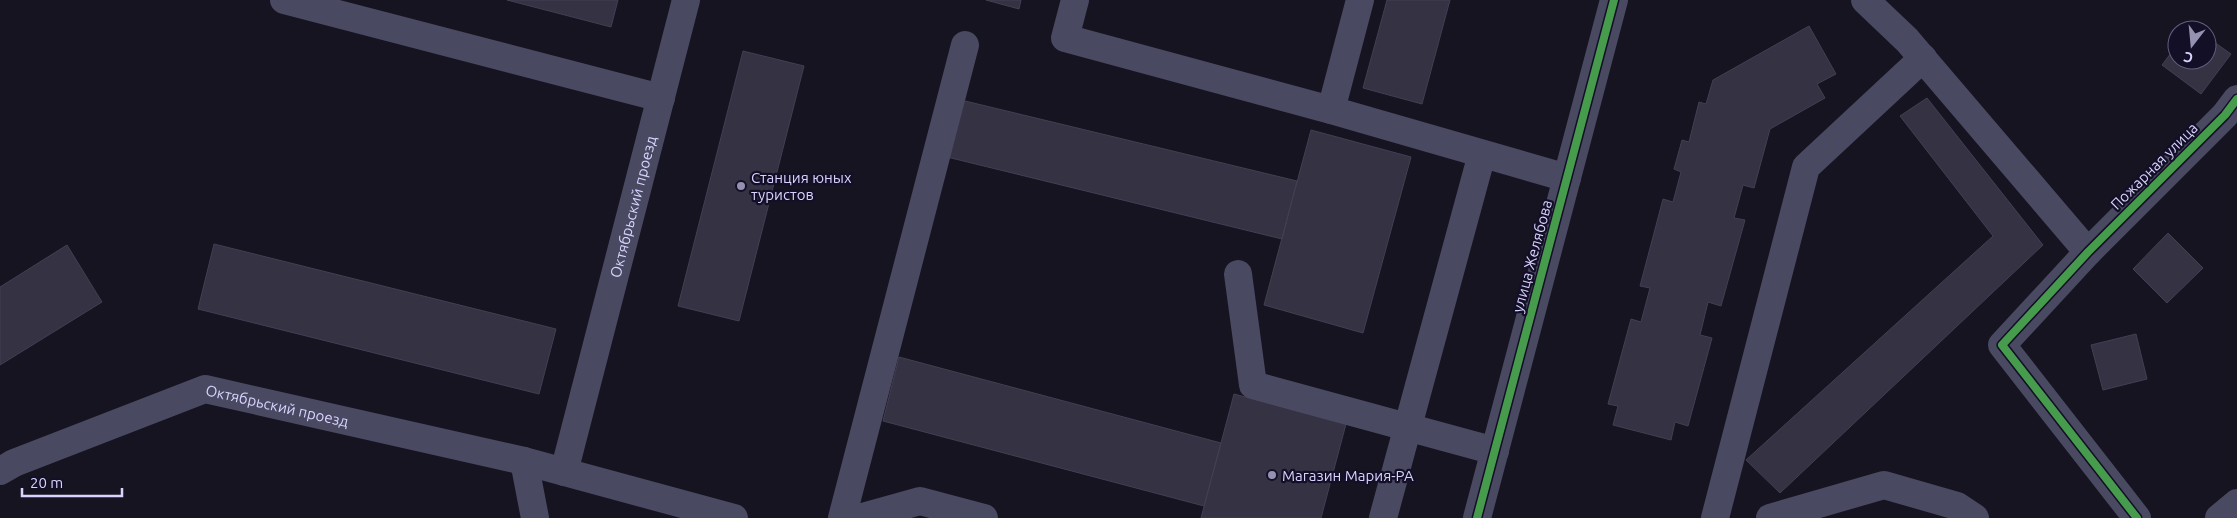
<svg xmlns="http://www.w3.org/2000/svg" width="2237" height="518" font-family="Ubuntu,sans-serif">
<rect width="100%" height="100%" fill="#161421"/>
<!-- building -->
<path fill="#343243" stroke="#433f54" d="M507,0h111l-7,27z
M986,0h35l-2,9z
M1387,0h63l-28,104 -59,-16z
M1809,26l27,48 -19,10 8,14 -55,31 -16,59 -11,-3 -9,33 11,2 -24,86 -13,-4 -8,33 12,3 -24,88 -13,-4 -4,18 -58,-15 5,-19 -10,-2 23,-85 10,3 9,-34 -10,-2 23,-87 10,3 8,-30 -7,-3 8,-29 7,2 10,-40 7,2 7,-24z
M2207,37l24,17 -30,40 -39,-29 15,-20v15h30z
M743,51l61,15 -65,255 -61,-15z
M1927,98l116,147 -263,248 -34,-33 247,-224 -93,-120z
M961,100l336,81 -15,58 -335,-82z
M1311,130l100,27 -48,176 -99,-28z
M2168,233l35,35 -36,35 -34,-34z
M214,244l342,85 -17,65 -341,-85z
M67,245l35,57 -102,63v-78z
M2136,334l11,45 -44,11 -12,-45z
M899,357l322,86 -17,63 -321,-85z
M1234,394l112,30 -25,94h-120z"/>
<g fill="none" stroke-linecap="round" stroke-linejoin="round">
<!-- minor -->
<g stroke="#4a4962" stroke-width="28">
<path d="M284,0l377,98"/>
<path d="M1075,0l-10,38 266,72 236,68"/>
<path d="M1865,0l42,40 181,212"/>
<path d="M1331,110l29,-110"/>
<path d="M1238,274l15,111 242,66"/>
<path d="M524,461l11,57"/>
<path id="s1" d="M0,471l14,-8 191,-74 319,72 210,57"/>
<path id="s2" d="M564,472l122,-472"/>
<path d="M842,518l123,-473"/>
<path d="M859,518l61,-17 64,17"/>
<path d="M1383,518l99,-364"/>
<path d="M1477,518l137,-518"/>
<path d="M1715,518l91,-351 117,-109"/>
<path d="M1770,518l114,-33 73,21 18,12"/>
<path d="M2137,518l-135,-173 86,-93 137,-137 12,-16"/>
<path d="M2219,518l18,-15"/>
</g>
<!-- cycleway casing -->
<g stroke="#130f26" stroke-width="11">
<path id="cycleway" d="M1477,518l137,-518
M2137,518l-135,-173 86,-93 137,-137 12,-16"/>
</g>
<!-- cycleway -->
<use href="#cycleway" stroke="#469c4c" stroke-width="8"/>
</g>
<!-- markers -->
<g fill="#9591b1" stroke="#130f26" stroke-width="2">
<circle cx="741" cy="186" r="5"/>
<circle cx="1272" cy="475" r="5"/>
</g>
<g text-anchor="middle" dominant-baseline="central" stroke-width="4.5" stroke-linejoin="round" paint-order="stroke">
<!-- street labels -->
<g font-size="15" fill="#d9d4ff" stroke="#130f26">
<text transform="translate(2154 166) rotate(-45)">Пожарная улица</text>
<text stroke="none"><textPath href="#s2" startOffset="274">Октябрьский проезд</textPath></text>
<text transform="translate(1532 256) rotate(-75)">улица Желябова</text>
<text stroke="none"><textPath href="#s1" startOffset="295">Октябрьский проезд</textPath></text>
</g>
<!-- poi labels -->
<g font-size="15" fill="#d9d4ff" stroke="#130f26" text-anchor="start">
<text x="751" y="177">Станция юных<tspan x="751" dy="17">туристов</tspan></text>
<text x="1282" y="475">Магазин Мария-РА</text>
</g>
</g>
<!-- north arrow -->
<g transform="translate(2192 45) rotate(196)"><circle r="24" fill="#130f26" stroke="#625e7d"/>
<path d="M0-4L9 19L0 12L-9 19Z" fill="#9591b1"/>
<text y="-8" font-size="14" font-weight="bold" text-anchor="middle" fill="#d9d4ff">С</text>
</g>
<!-- scale -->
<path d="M22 488v8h100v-8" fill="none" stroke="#d9d4ff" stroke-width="2.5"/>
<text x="30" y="488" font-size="15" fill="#d9d4ff" stroke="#130f26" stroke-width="4" paint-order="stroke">20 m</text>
</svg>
